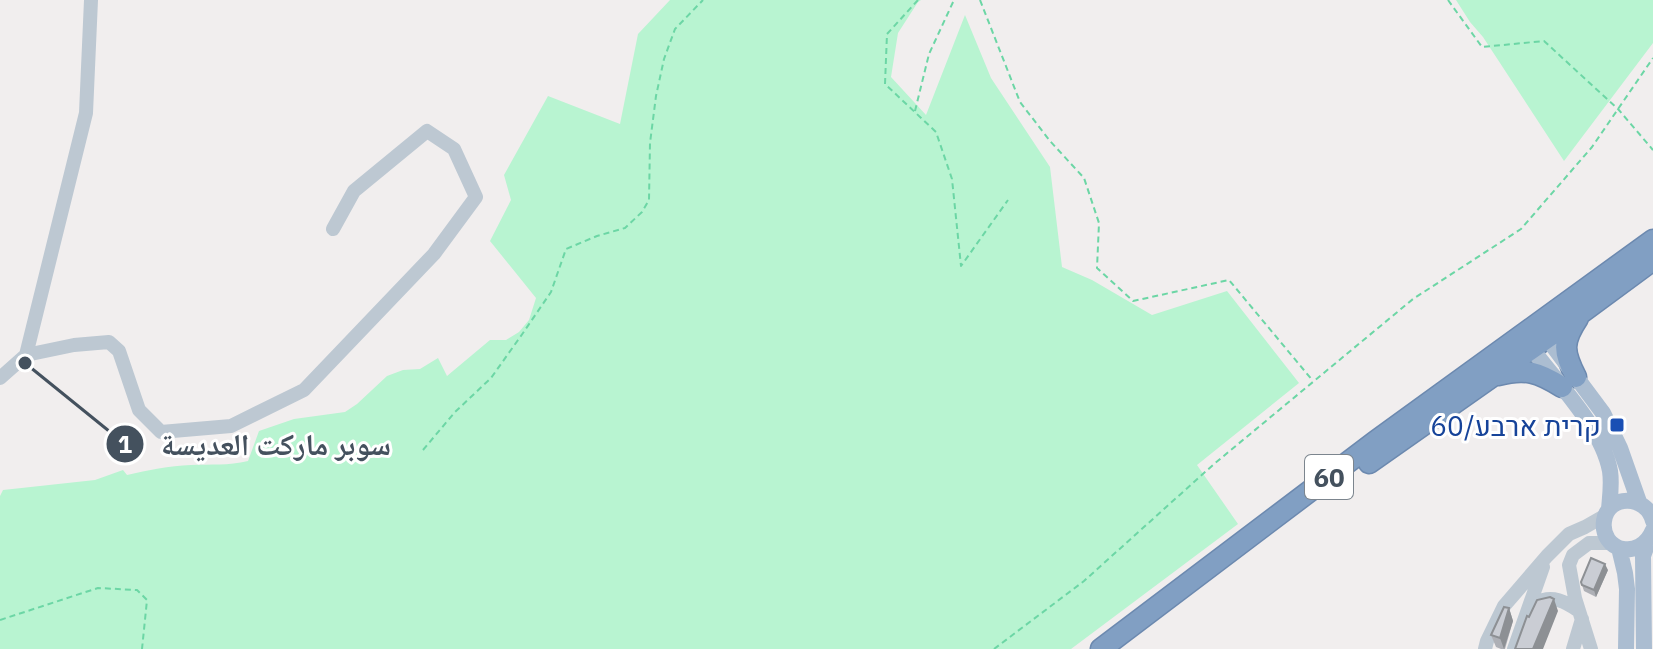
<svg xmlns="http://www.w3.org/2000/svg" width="1653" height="649" font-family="'IBM Plex Sans','Noto Naskh Arabic',Heebo,sans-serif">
<rect width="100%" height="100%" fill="#f1eeee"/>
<!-- green -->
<path fill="#b8f4d1" d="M670,0h251l-3,2 -20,31 -7,44 35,38 39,-100 26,63 59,89 12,100 30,13 60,35 75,-24 72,92 -102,82 41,59 -167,125h-1071v-153l3,-6 92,-10 28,-10 4,5c21,-5 42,-9 64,-10 20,-1 37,1 57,-4l11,-30 35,-12 51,-7 12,-8 30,-28 16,-6 17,-1 18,-11 9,18 43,-36h16l13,-8 10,-12 7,-22 -46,-57 21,-41 -7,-25 44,-79 72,28 18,-90z
M1456,0h197v43l-89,118 -81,-124 -13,-15z"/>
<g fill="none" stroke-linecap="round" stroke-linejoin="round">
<!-- highway casing -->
<g stroke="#6c89af" stroke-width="23">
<path id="highway" d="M1498,375c28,-7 40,-3 64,12
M1576,377c-13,-25 -14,-35 2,-59
M1369,463l185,-130 99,-73
M1101,649l275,-208 277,-201"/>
</g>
<!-- path -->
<path stroke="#6cd6a5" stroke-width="2" stroke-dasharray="6 4" stroke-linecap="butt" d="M918,0l-31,34 -2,50 51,48 16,47 9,87 47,-66
M980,0l40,102 30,39 34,37 15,45 -2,45 36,33 96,-21 84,101
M1448,0l34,47 62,-6 74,68 35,41
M915,111l14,-57 25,-54
M423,450l32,-38 36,-34 32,-45 28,-41 15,-43 31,-13 28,-8 17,-16 7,-12 1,-57 6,-47 8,-37 11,-30 28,-29
M0,620l98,-32 39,2 10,10 -5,49
M994,649l90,-68 130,-117 199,-165 108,-70 71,-82 61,-89"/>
<!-- minor -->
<path stroke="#bdc8d2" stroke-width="14" d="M26,355l48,-10 35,-3 10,9 20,59 22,22 70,-6 73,-36 130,-136 42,-57 -22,-48 -27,-18 -73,60 -21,38
M0,378l26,-23 60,-242 5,-113
M1536,603c16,-9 30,-1 43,8
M1485,649l2,-8 17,-35 43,-50 22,-22 16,-7 21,-12
M1514,649l29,-82
M1573,649l9,-30
M1591,649l-16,-51 -6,-33 4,-10 16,-12h23"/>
<!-- major -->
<path stroke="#abbdd1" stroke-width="16" d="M1536,334l11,4 56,75 17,35 19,54
M1530,340l2,9c26,35 70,79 78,122 2,13 0,26 -1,38
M1653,521c-6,-26 -45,-28 -49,0 -4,30 36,41 49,9
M1619,548l6,25 2,16 -1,60
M1644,649l-1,-93 6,-16"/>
<!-- highway -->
<use href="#highway" stroke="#819fc3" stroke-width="20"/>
</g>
<!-- wall -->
<path fill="#aeb0b6" d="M1608,570l-12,27 -12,-6 -3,-9z
M1509,608l4,13 -8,28h-4l-5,-2 -5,-12z"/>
<!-- shaded-wall -->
<path fill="#8d9094" d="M1605,564l3,6 -12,27 -2,-7z
M1554,599l4,12 -15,38h-10z
M1509,608l4,13 -9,28 -4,-11z"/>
<!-- building -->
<path fill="#cacdd4" stroke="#8d9094" stroke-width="2" d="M1591,558l14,6 -11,26 -12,-5 -1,-3z
M1550,597l4,2 -21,50h-18l12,-33 2,1 8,-17z
M1504,607l5,1 -9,30 -9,-3z"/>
<!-- markers -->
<rect fill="#1a4fb4" stroke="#fff" stroke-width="3" x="1609" y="417" width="16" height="16" rx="4"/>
<g text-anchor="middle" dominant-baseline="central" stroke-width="6" stroke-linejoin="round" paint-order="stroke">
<!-- shield labels -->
<rect fill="#fff" stroke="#7c858e" stroke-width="2" x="1305" y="455" width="48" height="44" rx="6"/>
<g font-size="26" font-weight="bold" fill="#44515e">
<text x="1329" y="477">60</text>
</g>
<!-- transit labels -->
<g font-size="28" fill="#164399" stroke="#fff" text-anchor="end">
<text x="1601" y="425">קרית ארבע/60</text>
</g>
</g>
<!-- callouts -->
<path fill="none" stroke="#44515e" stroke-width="3" d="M25 363L125 444"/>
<g fill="#44515e" stroke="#fff" stroke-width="3">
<circle cx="25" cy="363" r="8"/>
<circle cx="125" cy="444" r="20"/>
</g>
<g font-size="24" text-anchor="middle" font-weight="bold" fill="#fff">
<text x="125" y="453">1</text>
</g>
<g font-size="30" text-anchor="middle" font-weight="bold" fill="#44515e" stroke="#fff" stroke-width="6" stroke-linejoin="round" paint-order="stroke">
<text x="276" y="455">سوبر ماركت العديسة</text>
</g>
</svg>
